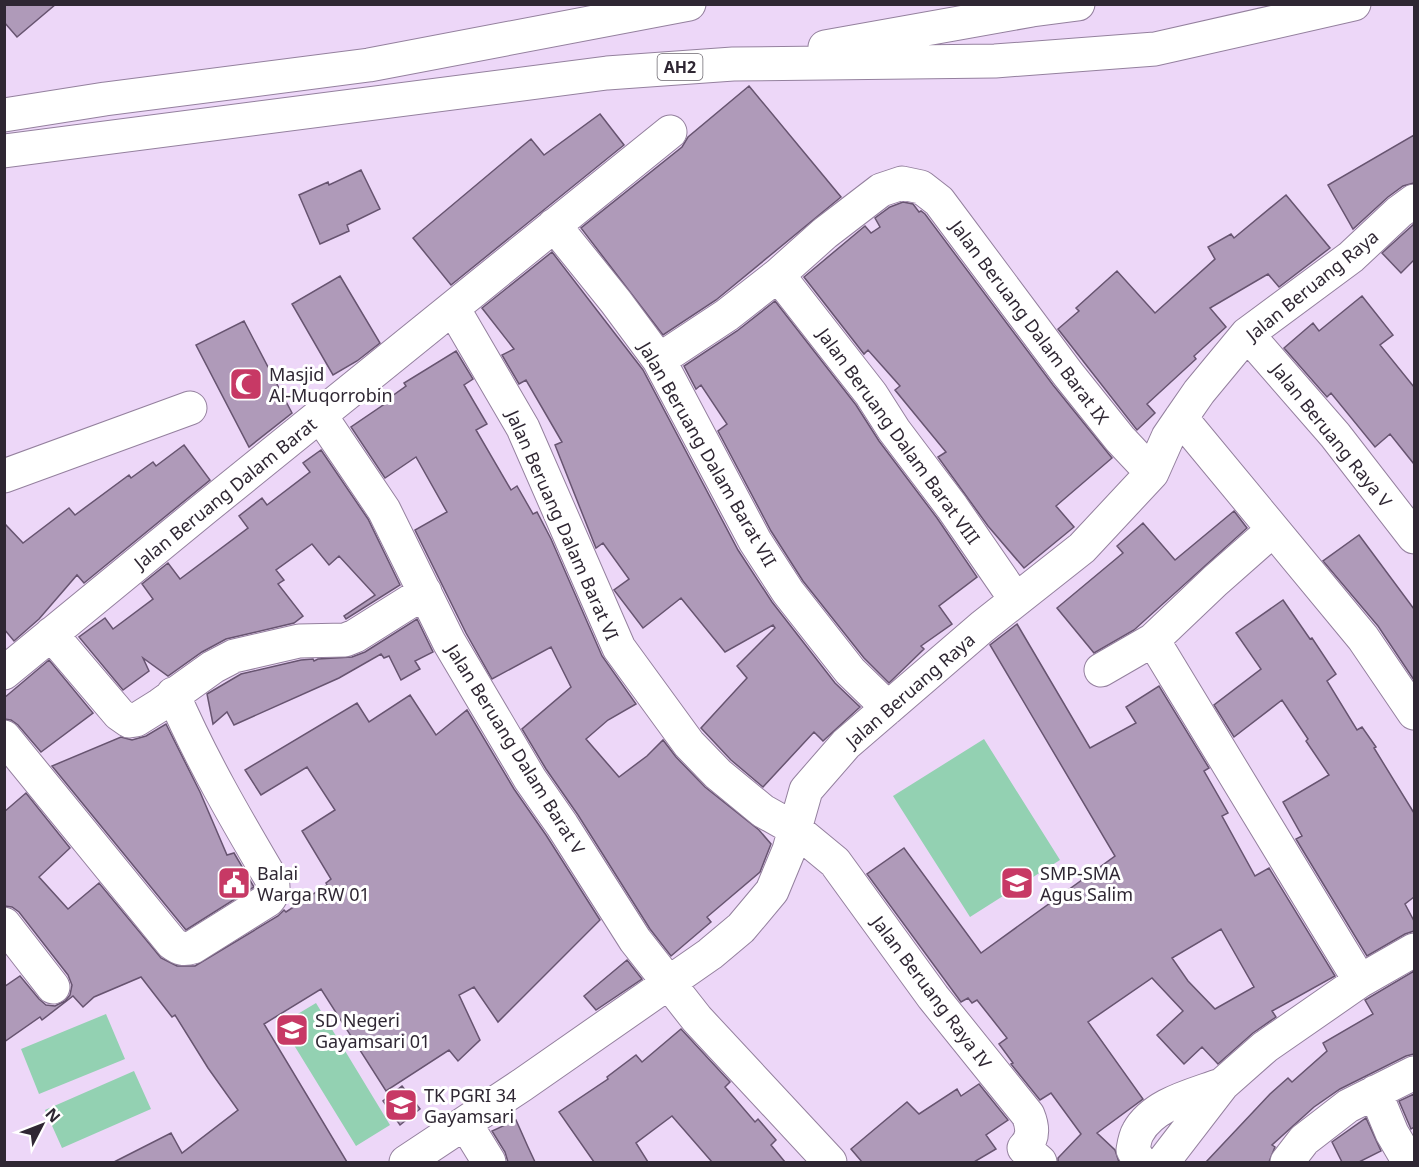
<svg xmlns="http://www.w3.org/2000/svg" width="1419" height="1167" font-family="'Noto Sans',sans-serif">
<rect width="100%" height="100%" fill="#edd7f8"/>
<!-- green -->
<path fill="#93d1b2" d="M984,739l76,121 -90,57 -77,-121z
M316,1003l74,122 -34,21 -75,-122z
M106,1014l19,45 -86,35 -18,-45z
M134,1071l17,38 -89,39 -17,-38z"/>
<!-- building -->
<path fill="#af9ab9" stroke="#675470" stroke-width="1.5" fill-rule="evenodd" d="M4,4h52l-39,33 -13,-15z
M749,86l92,111 -125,103 -53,35 -82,-107 101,-81 6,-10z
M600,114l24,31 -173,140 -38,-47 118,-99 13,16z
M1414,135v48l-11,3 -15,11 -35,32 -25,-44z
M361,170l19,39 -33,16 2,6 -29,13 -21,-49 29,-13 1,3z
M1286,195l44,53 -51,39 -11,-13 -58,34 16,19 -32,29 2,3 -49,45 8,9 -18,17 -79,-101 21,-18 -3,-3 41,-37 38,42 60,-54 -7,-12 23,-13 3,4z
M903,202l10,2 6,8 2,-1 4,3 128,171 59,73 -56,48 18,21 -50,41 -36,-42 -50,-69 8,-5 -51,-62 5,-4 -32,-36 -4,4 -60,-77 61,-51 6,7 9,-6 -5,-9 15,-11z
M1414,224v36l-13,13 -19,-20z
M552,252l91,118 95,180 34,52 63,81 25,24 -37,34 -9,-9 -51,55 -32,-27 -30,-32 46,-50 -10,-12 38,-38 -2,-3 -48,27 -44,-54 -38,30 -29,-38 15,-11 -26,-36 -7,5 -41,-103 7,-3 -36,-62 -7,4 -17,-29 12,-6 -32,-41z
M340,276l40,67 -23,18 -24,14 -41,-71z
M1362,296l31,39 -13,10 34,42v77l-24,-30 -15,13 -44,-54 -4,4 -43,-49 29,-25 6,8z
M775,301l81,104 23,36 58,77 40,59 -38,29 13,18 -31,22 3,3 -35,34 -25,-25 -61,-77 -32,-50 -53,-100 9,-7 -26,-39 -5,4 -12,-23 53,-35z
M244,321l48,92 -43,34 -53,-102z
M456,351l17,28 -9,6 23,39 -11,6 35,60 6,-4 16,28 4,-2 14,27 51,117 34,48 -28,16 -22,19 33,38 28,-21 16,-16 13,17 29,30 54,43 12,14 -11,28 -53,45 4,5 -40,34 -21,-27 -72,-114 -32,-46 -24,-40 49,-42 -20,-40 -59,32 -26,-46 -51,-103 32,-18 -31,-55 -31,21 -34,-51 38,-26 -1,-2 18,-13 -2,-3z
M184,445l26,35 -126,103 -7,-8 -38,44 -25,22 -10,-12v-106l19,20 46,-35 6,7 54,-40 2,3 22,-16 3,4z
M321,450l47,69 32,66 -54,34 -2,-3 31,-21 -36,-39 -10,9 -17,-21 -36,26 8,10 -6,4 25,32 -9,7 -68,16 -24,13 -34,24 -25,-18 6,13 -26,19 -44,-53 26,-19 8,11 40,-30 -11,-15 26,-21 12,16 68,-51 -9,-12 23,-18 5,7 43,-33 -7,-9z
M1234,511l13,17 -113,102 -40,23 -37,-45 66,-55 -6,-7 26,-23 32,37z
M1359,535l55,74v71l-36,-54 -55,-65z
M1283,600l27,39 2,-1 24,36 -9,7 30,49 5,-3 14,20 -2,1 40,65v84l-9,7 9,17v10l-9,3 -38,22 -65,-107 -6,-10 6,-3 -19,-34 46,-27 -23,-34 2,-2 -26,-39 -48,37 -20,-32 47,-36 -25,-36z
M417,619l16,33 -18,9 5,8 -19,11 -12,-24 -5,2 -3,-4 -42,24 -105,47 -7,-13 -14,12 -6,-30 34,-20 60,-14 12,-1 1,2 4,-2 34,-2 13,-5z
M1017,624l73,124 46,-25 -10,-16 33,-21 50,82 -5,3 24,42 -6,3 33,60 14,-8 66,108 -63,35 4,6 -23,16 -35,31 -16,-17 -18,17 -27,-29 26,-24 -31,-33 -64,44 55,77 -46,34 18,17 4,12h-61v-4l23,-24 -30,-41 -11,7 -29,-36 2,-1 -14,-19 8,-6 -30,-38 -5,3 -4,-5 -7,4 -94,-128 37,-26 77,105 134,-97 -125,-211zM1221,929l33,58 -39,22 -27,-28 -16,-23z
M49,660l44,53 -52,39 -23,-27 -7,-5 -7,-1v-21z
M410,695l26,40 31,-25 47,79 32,46 54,85 -102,102 -24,-35 -15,8 21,45 -22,21 -9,-11 -63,41 -65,-102 -57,35 83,138h-233l57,-29 11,20 56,-43 -30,-42 -33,-53 -3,2 -31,-40 -47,20 -11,10 -10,-11 -31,24 -2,-3 -36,25v-55l16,-11 19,23 7,6 9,1 10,-5 5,-6 2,-10 -4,-10 -49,-63 -7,-5 -8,-1v-94l22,-19 44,55 -31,29 29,32 31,-26 62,75 16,8h18l83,-50 6,-6 2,2 41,-27 -1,-2 5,-4 -29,-48 33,-21 -28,-43 -46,28 -16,-25 112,-67 12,19z
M166,724l34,68 27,63 7,-2 20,34 -68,43 -134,-164 69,-29 11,3 14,-4z
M627,960l15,19 -46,31 -12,-14z
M1414,971v83l-8,2 -66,33 -26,18 -42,38 3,2 -6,15h-63l64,-68 18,-16 4,4 35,-31 -4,-8 50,-29 -8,-14z
M681,1029l49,53 -5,5 30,35 3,-3 18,21 -5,5 14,17h-73l-40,-46 -36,27 12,19h-54l-35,-50 49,-33 -1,-2 29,-22 6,7z
M979,1084l29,36 -22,15 10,14 -22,13h-112l-11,-13 56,-47 12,12 38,-25 4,7z
M402,1086l18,23 -20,16 -17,-24z
M1414,1094v33l-3,2 -12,-28z
M1366,1118l15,33 -22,11h-17l-10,-20z
M516,1120l12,27 7,15h-27l-3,-10 -13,-21z"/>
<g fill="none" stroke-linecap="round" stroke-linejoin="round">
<!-- minor casing -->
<g stroke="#94809e" stroke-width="35">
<path id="minor" d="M554,225l62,77 43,58 96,181 33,51 62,79 38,37
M778,275l93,119 23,36 58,77 64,93
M453,308l70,120 96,220 70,96 29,30 45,37 32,18 40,33 98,135 95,118c5,12 6,23 -4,33l16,14
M1247,334l88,101 79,102
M659,360l68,-45 51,-40 47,-42 56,-43 21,-7 19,4 18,14 129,173 52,65 32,34
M320,415l64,95 65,132 81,137 32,46 73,115 62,79 133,143
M1181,418l182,220 51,75
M4,476l186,-68
M51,634l68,80 10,7 7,-1 24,-15 53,-38 21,-11 65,-15 46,-1 10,-4 70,-44
M1153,640l62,-59 58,-51
M1101,670l52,-30 207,341
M4,673l200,-164 466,-377
M4,737l168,206c8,6 12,7 21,4l75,-47c6,-7 6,-11 4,-20 -36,-61 -71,-121 -99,-186
M4,924l49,63
M1375,1092l17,41 17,29
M465,1123l24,39
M406,1162l116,-77 188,-131 31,-26 31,-37 17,-41 17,-60 40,-46 136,-117 100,-79 70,-75 16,-36 13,-19 18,-26 48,-58 104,-77 48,-45 15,-11
M1140,1162l-7,-12c1,-6 2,-13 5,-18 16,-29 57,-37 85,-48
M1163,1162l60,-78 42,-37 95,-66 54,-31
M1287,1162l17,-22 44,-34 66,-33"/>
</g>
<!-- highway casing -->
<g stroke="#94809e" stroke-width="35">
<path id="highway" d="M825,47l207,-37 46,-6
M4,115l101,-16 264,-34 320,-61
M4,151l603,-78 126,-9 262,-3 160,-12 199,-45"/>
</g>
<!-- minor -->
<use href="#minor" stroke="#fff" stroke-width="33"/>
<!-- highway -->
<use href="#highway" stroke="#fff" stroke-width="33"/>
</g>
<!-- icons -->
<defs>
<g id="mosque-square" transform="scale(1.725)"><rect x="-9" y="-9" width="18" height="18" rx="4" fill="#c73965" stroke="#fff"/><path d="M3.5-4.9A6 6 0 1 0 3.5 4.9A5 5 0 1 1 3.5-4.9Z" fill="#fff"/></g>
<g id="civic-square" transform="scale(1.725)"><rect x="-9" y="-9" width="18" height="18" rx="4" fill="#c73965" stroke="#fff"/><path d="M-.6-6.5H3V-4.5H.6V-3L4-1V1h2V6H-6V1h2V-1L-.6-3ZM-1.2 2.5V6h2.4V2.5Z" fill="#fff"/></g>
<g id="school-square" transform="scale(1.725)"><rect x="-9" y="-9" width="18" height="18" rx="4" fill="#c73965" stroke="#fff"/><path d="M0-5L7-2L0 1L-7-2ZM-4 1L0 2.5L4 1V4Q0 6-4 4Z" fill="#fff"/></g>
</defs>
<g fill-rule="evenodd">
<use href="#mosque-square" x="246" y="384"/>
<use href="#civic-square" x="234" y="883"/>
<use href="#school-square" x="1017" y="883"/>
<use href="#school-square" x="292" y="1030"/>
<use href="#school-square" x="401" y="1105"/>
</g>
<g text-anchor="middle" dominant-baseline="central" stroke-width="6" stroke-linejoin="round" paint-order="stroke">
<!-- shield labels -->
<rect fill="#fff" stroke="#6d6870" stroke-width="1.5" x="657.5" y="54" width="45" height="26" rx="4.5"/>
<g font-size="16" font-weight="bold" fill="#2f2733">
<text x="680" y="67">AH2</text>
</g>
<!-- street labels -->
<g font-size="18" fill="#2f2733" stroke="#fff">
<text transform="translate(1312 285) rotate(-39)">Jalan Beruang Raya</text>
<text transform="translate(1030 322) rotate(53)">Jalan Beruang Dalam Barat IX</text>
<text transform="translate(1332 435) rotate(51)">Jalan Beruang Raya V</text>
<text transform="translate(899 436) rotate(54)">Jalan Beruang Dalam Barat VIII</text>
<text transform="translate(708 454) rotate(60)">Jalan Beruang Dalam Barat VII</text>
<text transform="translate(225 493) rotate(-39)">Jalan Beruang Dalam Barat</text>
<text transform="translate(563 525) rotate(66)">Jalan Beruang Dalam Barat VI</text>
<text transform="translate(910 690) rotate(-41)">Jalan Beruang Raya</text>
<text transform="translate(516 749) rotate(58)">Jalan Beruang Dalam Barat V</text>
<text transform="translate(932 992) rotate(53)">Jalan Beruang Raya IV</text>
</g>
<!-- poi labels -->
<g font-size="18" fill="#2f2733" stroke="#fff" text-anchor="start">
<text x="269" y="374">Masjid<tspan x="269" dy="21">Al-Muqorrobin</tspan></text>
<text x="257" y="873">Balai<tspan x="257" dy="21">Warga RW 01</tspan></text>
<text x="1040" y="873">SMP-SMA<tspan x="1040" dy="21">Agus Salim</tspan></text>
<text x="315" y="1020">SD Negeri<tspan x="315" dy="21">Gayamsari 01</tspan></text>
<text x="424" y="1095">TK PGRI 34<tspan x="424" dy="21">Gayamsari</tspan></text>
</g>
</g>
<!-- border -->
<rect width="1419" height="1167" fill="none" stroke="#2f2733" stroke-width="12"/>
<!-- north arrow -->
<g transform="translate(42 1125) rotate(48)" stroke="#ffffff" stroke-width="4.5" paint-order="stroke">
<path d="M0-4.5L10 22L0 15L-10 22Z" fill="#2f2733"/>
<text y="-9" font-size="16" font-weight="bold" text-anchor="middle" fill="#2f2733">N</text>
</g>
</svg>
